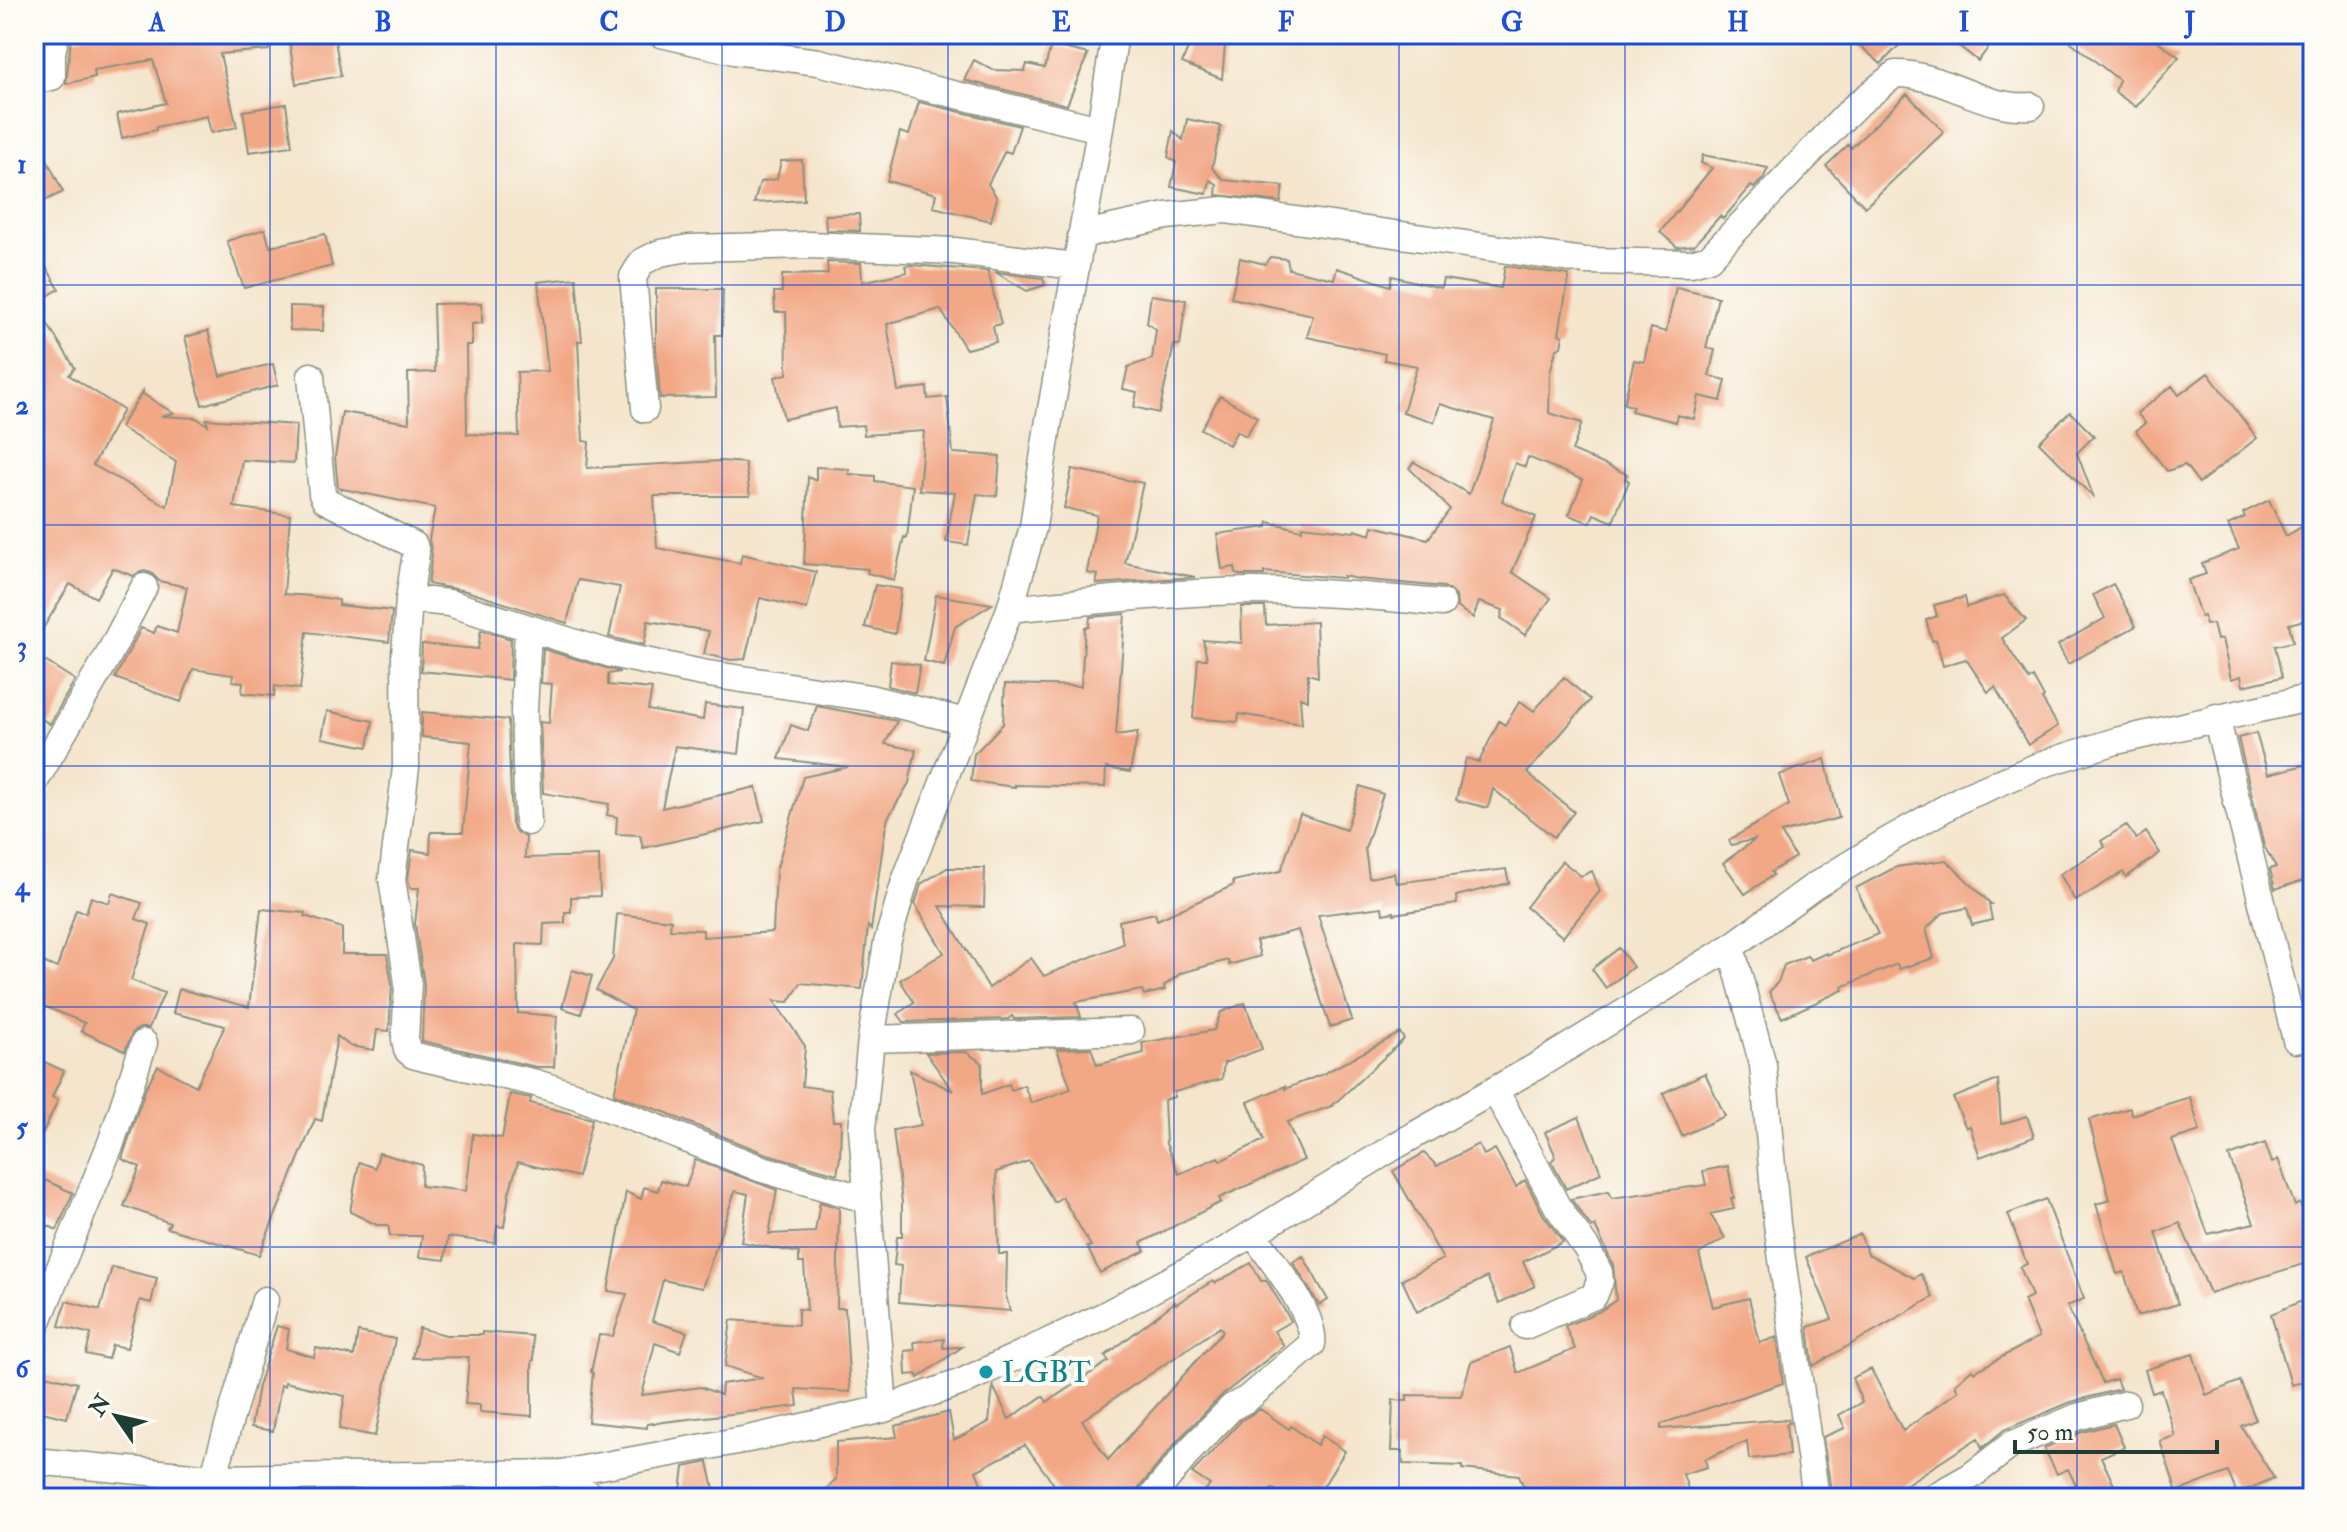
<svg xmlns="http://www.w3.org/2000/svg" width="2347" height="1532" font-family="'IM FELL Double Pica',serif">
<rect width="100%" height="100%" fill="#fdfcf7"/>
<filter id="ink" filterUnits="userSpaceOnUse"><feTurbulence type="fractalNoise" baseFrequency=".0125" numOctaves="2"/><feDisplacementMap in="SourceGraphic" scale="16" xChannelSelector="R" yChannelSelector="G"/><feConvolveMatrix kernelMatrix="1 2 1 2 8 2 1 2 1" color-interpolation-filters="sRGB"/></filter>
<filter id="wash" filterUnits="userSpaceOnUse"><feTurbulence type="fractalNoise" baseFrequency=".006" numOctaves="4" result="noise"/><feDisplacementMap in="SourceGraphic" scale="32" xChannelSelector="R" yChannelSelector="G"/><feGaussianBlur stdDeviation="1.8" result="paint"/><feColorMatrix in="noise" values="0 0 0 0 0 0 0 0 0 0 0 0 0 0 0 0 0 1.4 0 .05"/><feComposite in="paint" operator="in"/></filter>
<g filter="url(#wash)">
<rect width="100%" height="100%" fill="#f4e5cc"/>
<g id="blocks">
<!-- building -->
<path fill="#f2a785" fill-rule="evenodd" d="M94,34h174l1,16 -49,4 17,73 -26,6 -4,-17 -51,11v3l-34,8 -5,-24 49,-11 -13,-43 -59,10 1,7 -29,7 5,-45z
M288,34h46l7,42 -45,8z
M1194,34l31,11 -3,34 -40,-16z
M1847,34h63l-29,30z
M1944,34h55l-21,27z
M2061,34h87l31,23 -43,50 -21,-15 4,-12z
M1051,45l37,9 -21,51 -103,-25 10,-20 19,10 32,1 2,-7 18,4z
M1907,94l37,38 -79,75 -39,-41 22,-21 3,3z
M919,102l101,24 -9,27 -6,-2 -17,33 9,14 -6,23 -58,-14 3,-13 -49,-13 13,-49 9,3z
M286,104l6,42 -43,6 -6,-41z
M1187,119l34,7 -9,42 12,12 59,6 -2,16 -65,-7 1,-11 -7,-4 -3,14 -36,-7 5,-25 -8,-5 5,-26 10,9z
M34,133l29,59 -29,14z
M1703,155l65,13 -5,11 -9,9 -3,-2 -28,33 -3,-3 -26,29 -17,2 -17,-15 52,-64 -11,-5z
M802,160l2,40 -50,3 6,-21 17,-3 4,-18z
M859,214l1,17 -34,-1 -1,-15z
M265,229l5,18 55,-13 7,32 -88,22 -17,-47z
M34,246l25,43 -24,15 40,64 -6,7 54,35 -30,55 74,41 9,-44 -56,-35 23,-36v3l30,19 -12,3 35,2 12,7 -2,-6 90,6 -2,38 -52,-3 -8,47 56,8 -6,79 27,2 28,4v5l53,6 -3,31 -82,-10 -7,57 -25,-3 -1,10 -32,-3 1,-11 -11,-1 1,-6 -40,-6 -12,33 -66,-24 26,-50 13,5 3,-7 20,7 10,-46 -28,-6 -8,-8 -8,-2 -10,5 -20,-8 -17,30 -26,-14 -36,59z
M1270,257l17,2 2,10 45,10 3,-11 53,18 2,-10 49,12 2,-9 58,9 4,-22 64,9 -10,59 4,2 -2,11 -5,3 -6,23 -1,40 33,10 -10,28 55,23 -2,5 4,2 -16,41 -19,-8 -4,9 -21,-8 14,-35 -55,-23 -3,10 -10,-4 -13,38 34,16 -24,55 39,26 -26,37 -24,-17 2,-8 -24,-8 -6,16 -16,-11 -1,-11 -12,-9 -86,-8 -15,-3v2l-79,-6v3h-24l-4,-1 -1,-7 -13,2 -5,-35 50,-7 1,-5 34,8v-4l52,6 1,-2 16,5 2,-9 55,13 22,-30 -41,-41 5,-6 55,32 25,-74 -54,-16 -6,18 -31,-10 14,-46 -33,-6 1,-6 -78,-17 6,-22 -82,-17 9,-40 25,6z
M827,262l34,1 1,19 45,-10 -2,-6 5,-1 78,6 13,53 -8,2 3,16 -30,7 -26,-40 -53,15 11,67 29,-4 1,12 19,-2 6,56 47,3 -3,40 -20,-2 -9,51 -22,-3 9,-50 -36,-2 5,-59 -60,4 -1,-10 -26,2 -1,-19 -52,11 -9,-42 12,-3 -1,-62h-11l-1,-20h8v-17l46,-1z
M995,272l48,6 2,7 -18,6z
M576,278l6,63h-4l5,100 6,1 -2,26 134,-7 24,2 5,33h-96l3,52 83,15 2,-9 74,18 -9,37 -47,-11 -15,61 -14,1 -27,-6 5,-23 -61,-10 -4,24 -35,-8 11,-50 -42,-7 -11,43 -101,-32 -38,-7 4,-29 -3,-16 6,-31 -97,-20 -3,-31 7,-45 67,11 -1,-50 27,-1 -2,-68 49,-1v20l-10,1v21h-6l1,89 52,2 -2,-64 31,-1 -10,-89z
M1676,287l42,10 -12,51 9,2 -6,26 17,4 -5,21 -22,-5 -5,23 -17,-4 -1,7 -45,-11 2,-5 -9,-2 10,-44 10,2 7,-34 15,4z
M656,289h67l-1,46h-7l1,62 -56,1 -4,-49z
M1151,295l35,5 -6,45h-6l-15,68 -25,-6 3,-15 -14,-3 5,-22 24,-8 4,-29 -9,-7z
M290,306l34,1 -1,24 -33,-1z
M208,331l12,45 53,-12 5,21 -76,20 -17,-68z
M2208,373l49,65 -58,45 -14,-18 -18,6 -31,-40 9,-8 -8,-10 35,-27 7,9z
M1220,396l37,21 -11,19 -9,-5 -8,14 -28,-16z
M2070,412l24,24 -17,17 17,45 -55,-56z
M816,467l33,2v5l26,2v5l38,5 -6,52 -3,-1 -10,43 -27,-7 1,-4 -64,-5 4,-87 8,4z
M1072,469l71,14 -18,80 70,14 -99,7 2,-9 -11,-2 10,-58 -33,-7z
M2269,500l17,36 27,-16v98l-24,6 4,18 -18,4 7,31 -39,9 -2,-10 -10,3 -9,-40 -5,1 -4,-16 -7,1 -2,-9 -3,1 -13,-37 18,-6 -4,-11 37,-14 -11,-24 17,-8 -2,-4z
M2113,584l23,42 -68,38 -10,-19 47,-27 -12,-23z
M875,585l26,4 -6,45 -30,-7z
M936,595l56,9 -37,23 -11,39 -20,-5z
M2004,595l22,25 -24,18 27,42 4,-3 11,20 -2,2 16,27 -30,19 -33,-58 -7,5 -22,-33 -23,7 -7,-26 -4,1 -6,-21 11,-4 -3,-11 31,-8 2,10z
M1241,607h24l1,18 50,-3 2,55 -10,-3v26l-8,-3 2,27 -63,-10 -1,8 -45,-4 5,-59h9l-4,-19 39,3z
M1125,614l-9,121 22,-3 -8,40 -24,-4 -1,19 -90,-2v2l-44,-6 3,-27 29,-30 2,-40 76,2 4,-59h4l1,-10z
M481,630l30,9 -1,41 -89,-9 1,-27 56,5z
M543,649l77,23 -12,2v11l44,4 -4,21 55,10 2,-16 39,5 -5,45 -64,-8 -13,62 94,-21 8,34 -121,27 -3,-13 -24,-1 1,-17 -10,-2 2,-11 -66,-11 -3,-71 9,1 3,-39 -11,-1z
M34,654l41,26 -25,44 -16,-10z
M891,661l29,4 -5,28 -27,-7z
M1564,677l26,23 -63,73 47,39 -20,25 -61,-48 -5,19 -32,-8 10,-42 13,4 20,-41 6,4 15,-24 14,10z
M817,706l80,15 -12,23 31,6 -7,33 -21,35 -3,13 -14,99 -3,-4 -6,63 -61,-6 -12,19 -15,-1 31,45 -3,40 28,4 3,31h8l-1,37 -3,16 -73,-21 -94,-38v-1l-56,-20 19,-84 -37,-20 17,-31 4,-45 54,6 -1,9 33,1v7l70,-5 3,-61 27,-94 45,-10 -69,-8 12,-34 17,6z
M327,711l46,10 -5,26 -46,-9z
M422,712l86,8 4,103 3,8 11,6 -1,21 74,-2 1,40 -29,1v15h-6v11l-21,1 -1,21 -26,-1 1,69 39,3 -3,51h-18l-114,-26 2,-57 -9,-60 4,-36h-9l-2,-9 4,-29 18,3 1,-21h32l8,-90 -49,-5z
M2256,733l12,41 45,-11v115l-38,11 -5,-20 6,-2 -12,-21 -26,-108z
M1825,759l14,59 -58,15 14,24 -24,15 2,3 -28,19 -22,-31 33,-24 -25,6 -2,-5 60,-35 -10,-30z
M1360,786l23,8 -18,55 4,29 25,-5 2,10 110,-14 3,14 -53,13 1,8 -63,10v-2l-11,2 -1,-7 -64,8 34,105 -22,7 -32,-97 -42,11 4,15 -31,9 -1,-5 -47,13 -17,13 1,4 -21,5 -2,-5 -66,12 5,15 -67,2 -2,-3 -4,3 -104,3 -6,-8 16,-12 -14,-22 44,-27 -29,-49 6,-20 26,-16h38l-1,39 -44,-1 49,82 42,-30 13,18 79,-32 -4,-23 36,-8 2,7 77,-35 -1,-4 48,-10 19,-57 46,16z
M2126,825l10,14 10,-7 14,21 -34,24 -3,-5 -48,29 -15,-27 45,-27 -4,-6z
M1946,860l45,44h-2l3,16 -20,5 -5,-17 -24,5 -17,16 8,29 -35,11 -2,-5 -55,23 1,3 -61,28 -13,-26 9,-10 6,-17 23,-9 4,4 15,-7 1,2 51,-21 -22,-46 40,-21z
M1562,861l19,15 11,-5 8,20 -37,46 -37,-30z
M112,893l30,10 -6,16 14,5 -19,56 33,13 -15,35h-9l-7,4 -8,19 -44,-20 4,-8 -51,-21v-18l9,-22 14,6 19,-58 10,3 5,-16 18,6z
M261,909l44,4v3l37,12v26h45l5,30 -3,47 -12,-1 -3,20 -24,-4 -13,-10 -15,85 -7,-2 -56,136 -92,-27 3,-5 -46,-17 16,-39 -18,-8 24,-72 12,-21 38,20 29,-60 -52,-13 6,-24 70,18z
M1619,948l14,19 -27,21 -14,-19z
M572,970l20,6 -11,38 -19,-6z
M1245,1003l17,46 -38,14 -2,16 -48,13v5l-10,3 2,44 13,30 39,-17 2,4 44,-21 -16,-38 37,-16v3l38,-15 77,-41 4,6 -72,67 -45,16 17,38 -85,38 2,4 -80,41 4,8 -45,22 -13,-26 4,-1 -29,-49 -8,5 -25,-41 -33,11 3,82h8l-1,42 4,15 -111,-9 2,-36 -7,-1 3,-28h5v-35l-9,-72 28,-5 -11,-55 43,21 -27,-38 40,-1 16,11v31l27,-10 2,6 13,-5 7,18 40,-14 -14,-40 34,-1 6,17 47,-12 -2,-10 72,-13 7,-18z
M34,1057l30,14 -12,26 6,3 -24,52z
M1705,1073l20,43 -43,20 -19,-43z
M1998,1080l3,44 26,-8 7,21 -54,20 -10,-31 -4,2 -13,-30z
M510,1094l21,4 -1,5 62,16 -14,58 -60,-15 -9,31 -5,34 -7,-1 -2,17 -47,-6 -3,23 -26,-3 3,-21h-32l-2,-11h-11l-27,-13 9,-50 16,6 4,-15 43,12 -1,21 45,5 7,-57 29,4z
M2190,1097l10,34 -28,9 36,94 46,-11 -25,-67 36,-13 7,20 6,-4 17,47 4,-3 9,16h5v42l-103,32 -30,-70 -24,9 22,72 -41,12 -13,-44 -7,2 -21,-70 14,-4 -21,-80 41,-12 2,7z
M1579,1117l22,56 -35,16 -15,-28 5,-4 -11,-25z
M1478,1144l6,11 11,-6 21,38 9,-7 18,34 20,28 -40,20 12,24 -36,17 -12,-26 -70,35 -15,-32 41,-21 -50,-88 31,-18 13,13z
M695,1160l82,30 -8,44 46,-2 5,-30 19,6 -2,100h8l5,84 -54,-3 2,17 -151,18v4l-59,-6 5,-49 -2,-1 8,-37 14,1 14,-42 -19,-3 18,-99 15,7 3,-12 14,4 3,-11 25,7zM735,1191l13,3 -7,48 58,11v10h5l3,47 -9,-1v16l-67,-5 -6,46 38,12 -41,6 -1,11 -20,-8 -59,8 13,-52 25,9 7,-20 -35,-11 11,-41 39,8z
M1728,1166l6,32h-3l3,11 -24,5 15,24 -26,16 14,53 36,-9 11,45 17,-6 6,46 -122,41v5l127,-10 1,4 -3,2 3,30 -40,4 -2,-18 -42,18 2,8 -24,7 8,24h-163l-9,-23 -57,-6v-3l-59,-2v-13h-12l2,-51 14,1v-6l54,1 10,-34 39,-15 8,26 57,-24 -10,-23 35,-15 16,-11 -3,-35 -18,-39 -3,2 -21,-29 38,-8 3,7 94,-13 -3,-14z
M34,1175l39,18 -16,37 -23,-11z
M2046,1199l38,100 -17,7 36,77 13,-4 4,10 -49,13 -67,28 -22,18 -4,-10 -93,60h-53l-9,-61 22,-9 -6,-13 23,-13 -10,-24 19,-9 32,62 55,-40 -3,-7 17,-15 2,3 65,-35 -15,-37 8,-4 -12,-29 7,-3 -19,-50z
M1860,1234l8,20 46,24 7,-4 12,23 -120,69 -5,-39 24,-8 -26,-62z
M1303,1256l25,44 -9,5 -26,-43z
M1251,1263l10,18h6l24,40 -17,10 10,15 -63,50 -42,43 -40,49 -4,10h-71l-39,-53 -49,26 11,27h-24l-1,-4 -17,4h-128l19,-19v-37l61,-5 -2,-11 54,-14 5,28 35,-18 4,-36 16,33 34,-23 4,6 62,-41 -4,-5 70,-54 1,2 37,-23 2,2zM1220,1327l3,4 -115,129 -26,-40z
M112,1267l45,11 -6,25 -11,-3 -13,48 -15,-3 -4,14 -22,-5 5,-20 -32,-8 7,-25 34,9z
M2302,1301l11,38v40l-22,6 -20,-71z
M277,1326l12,3 -3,20 28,8 2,-9 38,8 4,-24 37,7 -20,97 -36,-7 6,-33 -60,-14 -1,4 -3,-1 -8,46 -22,-4 7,-41z
M419,1328l27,7h36v-3l50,4 2,24 -2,1v55l-52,-4v-7l-15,-1 4,-47 -57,1z
M944,1339l-1,9 19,-1 -44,31 -1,-4 -11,1 -1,-24 10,-1 -1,-8z
M2193,1354l13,41 34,-14 16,39 -15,6 33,52 -37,16 -9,-22 -51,20 -17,-51 15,-5 -14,-46 -9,3 -7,-23z
M34,1372l43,11 -10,35 -33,-8z
M1260,1409l29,20 2,-3 26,19 5,-9 23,15 -29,47h-28l-16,-10 -7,10h-66l11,-13 -18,-12 50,-53z
M2114,1424l10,23 -23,10 19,41h-38l-14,-29 -11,5 -13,-26 38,-16z
M708,1462l8,36h-36l4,-31z"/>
</g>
</g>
<g filter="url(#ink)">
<use href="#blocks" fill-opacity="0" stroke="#8a9180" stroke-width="2"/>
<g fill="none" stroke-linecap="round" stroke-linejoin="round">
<!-- street casing -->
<g stroke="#8a9180" stroke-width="29">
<path id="street" d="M661,34l73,17 84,11 282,67
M34,80l18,-3v-24l4,-19
M1081,235l85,-19 59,-6 360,51 106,2 18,-5 144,-150 42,-34c48,-1 87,36 136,32
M311,376l11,118 3,6 89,45 2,8 -7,46 -4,56 1,112 -14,112 16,104 -3,56 2,11 6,5 11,3 112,25 41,13 182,72 106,31
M645,409l-12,-132 9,-15 18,-9 29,-5 120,-3 146,6 120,15
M409,599l40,4 162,51 91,19 168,25 96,24
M1010,609c81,-8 162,-17 243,-18 64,0 126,6 189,12
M2216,717l80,323
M34,783l74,-127 36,-69
M528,822l-4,-110 4,-83
M1731,947l32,118 14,159 39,274
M871,1039l260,-8
M1495,1090l62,116 30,43 12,23 1,9 -6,15 -69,30
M34,1331l77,-188 33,-100
M884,1409l-22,-280 9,-90 16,-96 18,-62 105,-272 23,-82 14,-95 50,-285 18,-113
M34,1461l179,17 349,-5 186,-34 136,-30 78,-27 141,-66 121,-65 173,-106 140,-79 194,-119 82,-60 74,-46 76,-43 80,-34 73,-23 197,-44
M562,1473l32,25
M210,1498l3,-20 52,-178
M1151,1498l40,-49 41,-42 15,-8 65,-55c5,-29 -43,-86 -59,-111
M1932,1498l39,-22 40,-31 66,-28 49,-13"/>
</g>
<!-- street -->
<use href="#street" stroke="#fff" stroke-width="26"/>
</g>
</g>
<!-- grid -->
<path fill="none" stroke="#1d4ed8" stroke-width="2" stroke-opacity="0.55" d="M270,34v1464M496,34v1464M722,34v1464M948,34v1464M1174,34v1464M1399,34v1464M1625,34v1464M1851,34v1464M2077,34v1464M34,285h2279M34,525h2279M34,766h2279M34,1007h2279M34,1247h2279"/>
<!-- markers -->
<circle fill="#0f9aa8" stroke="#fdfcf7" stroke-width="3" cx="986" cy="1372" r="8"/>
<g text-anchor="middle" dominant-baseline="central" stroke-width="8" stroke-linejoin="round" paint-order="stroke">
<!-- culture labels -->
<g font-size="30" fill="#0d838f" stroke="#fdfcf7" text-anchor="start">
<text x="1002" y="1372">LGBT</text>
</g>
</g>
<!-- margin -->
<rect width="2347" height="1532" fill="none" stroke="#fdfcf7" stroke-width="88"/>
<!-- north arrow -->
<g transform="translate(116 1416) rotate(304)" stroke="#fdfcf7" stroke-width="6" paint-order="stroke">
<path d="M0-6L14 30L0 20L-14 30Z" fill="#1f3d34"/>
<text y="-12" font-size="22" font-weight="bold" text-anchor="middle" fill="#1f3d34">N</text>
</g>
<!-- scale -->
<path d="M2015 1440v12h202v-12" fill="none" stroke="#1f3d34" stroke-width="4"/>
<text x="2027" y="1440" font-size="24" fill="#1f3d34" stroke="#fdfcf7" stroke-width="6" paint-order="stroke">50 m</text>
<rect x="44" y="44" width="2259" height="1444" fill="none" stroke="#1d4ed8" stroke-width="3"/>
<g font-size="26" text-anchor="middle" font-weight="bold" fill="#1d4ed8">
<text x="157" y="31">A</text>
<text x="383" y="31">B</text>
<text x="609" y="31">C</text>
<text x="835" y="31">D</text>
<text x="1061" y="31">E</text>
<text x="1286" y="31">F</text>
<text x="1512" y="31">G</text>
<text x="1738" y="31">H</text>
<text x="1964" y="31">I</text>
<text x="2190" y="31">J</text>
<text x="22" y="173">1</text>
<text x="22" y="414">2</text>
<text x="22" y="655">3</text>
<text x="22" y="895">4</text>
<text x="22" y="1136">5</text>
<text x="22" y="1377">6</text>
</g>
</svg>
